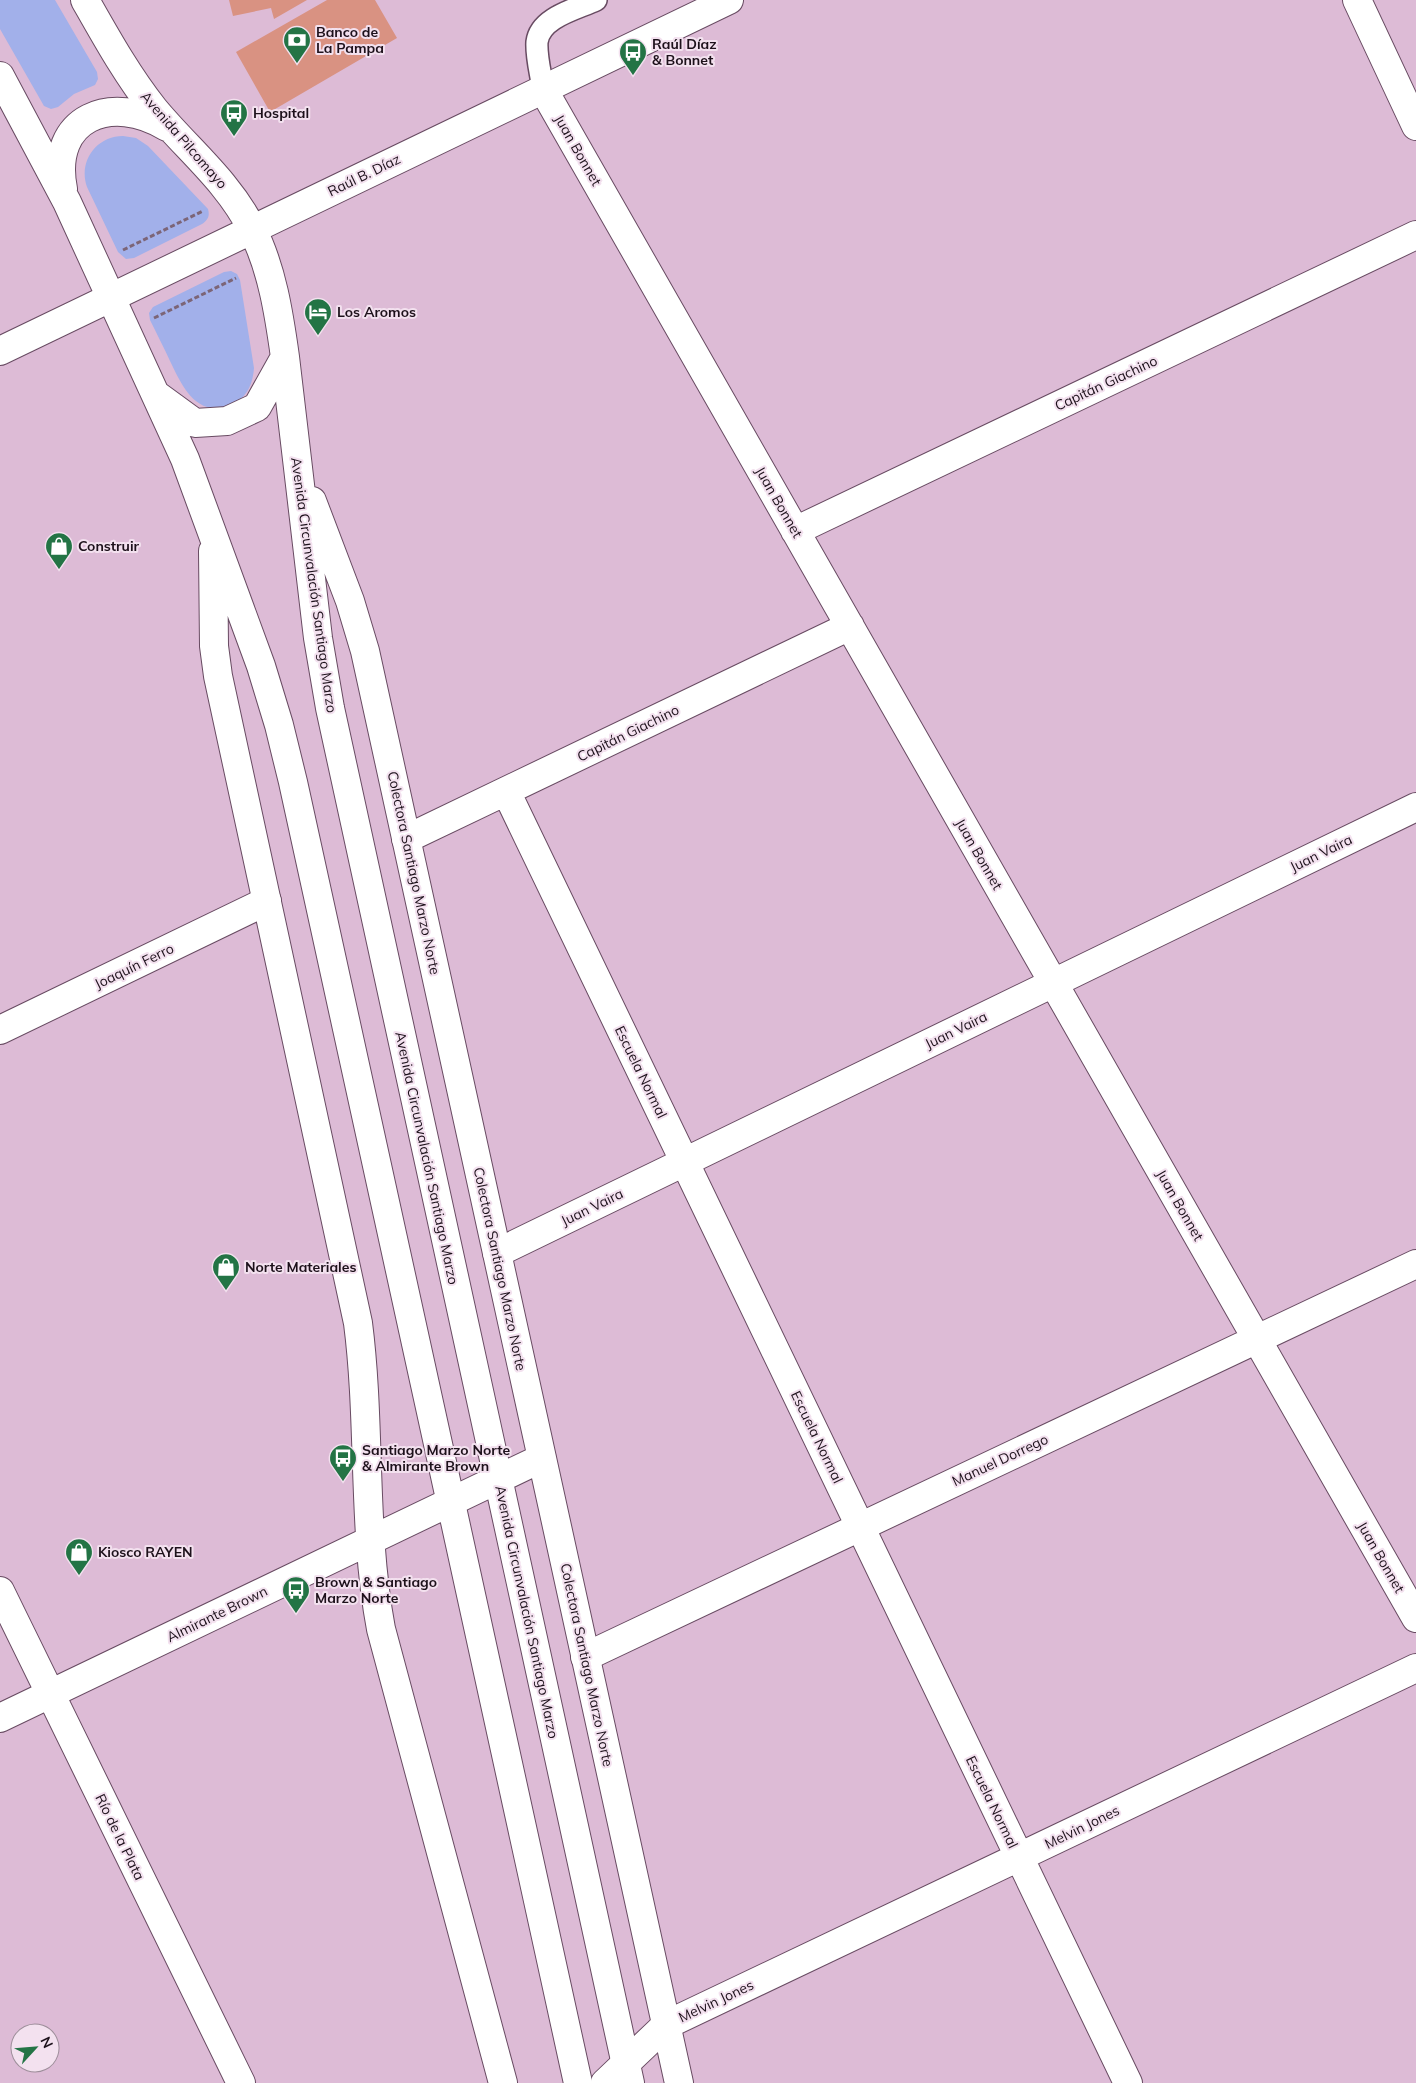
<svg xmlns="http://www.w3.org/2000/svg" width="1416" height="2083" font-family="Mulish,sans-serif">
<rect width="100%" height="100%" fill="#ddbbd6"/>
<!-- green -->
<path fill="#a2b0ea" d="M0,0h55l42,72 1,7 -3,6 -21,9 -16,13 -7,2 -7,-3 -44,-77z
M123,136l13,2 12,8 60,63c2,7 0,11 -6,15l-68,34 -8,1 -8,-7 -31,-65c-9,-25 9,-51 36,-51z
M231,271l6,3 3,6 14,88c-1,14 -6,28 -19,35 -37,18 -52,-15 -65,-42 -6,-13 -13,-27 -20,-41l-1,-7 4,-6 71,-35z"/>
<!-- building -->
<path fill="#d99282" d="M229,0h78l-33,19 -3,-11 -38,8z
M327,0h48l22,38 -127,74 -34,-60z"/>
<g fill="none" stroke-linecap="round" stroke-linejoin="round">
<!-- lane casing -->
<g stroke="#684b62" stroke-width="24">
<path id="lane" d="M543,89c-2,-15 -7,-32 -6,-47 3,-25 40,-33 59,-42"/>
</g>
<!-- street casing -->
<g stroke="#684b62" stroke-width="30">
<path id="street" d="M1357,0l59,126
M543,89l873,1529
M795,531l621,-296
M506,791l622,1292
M406,839l444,-213
M0,1030l267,-129
M497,1253l919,-446
M0,1591l241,492
M585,1657l831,-393
M605,2083l61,-58 750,-357"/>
</g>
<!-- secondary casing -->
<g stroke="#684b62" stroke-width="30">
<path id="secondary" d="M85,0c21,37 42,75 69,109 33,40 74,72 98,120 20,39 27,85 33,128l33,281 12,70 300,1375
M0,76l67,126 118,257 76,207 18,59 14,57 285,1301
M63,189c-14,-72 49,-96 104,-62
M0,351l729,-351
M158,396l37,27 32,-2 30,-14 28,-50
M312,501l38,100 15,50 314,1432
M213,551l1,95 4,30 140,647c13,101 4,205 23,306l122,454
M0,1718l542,-260"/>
</g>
<!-- path -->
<path stroke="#7c6577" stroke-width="3" stroke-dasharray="5 2.5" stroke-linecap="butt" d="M123,250l80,-39
M154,318l82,-40"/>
<!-- lane -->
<use href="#lane" stroke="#fff" stroke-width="21"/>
<!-- street -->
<use href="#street" stroke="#fff" stroke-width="28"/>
<!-- secondary -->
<use href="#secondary" stroke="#fff" stroke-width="28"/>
</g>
<!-- icons -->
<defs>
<g id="bank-pin" transform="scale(1.4375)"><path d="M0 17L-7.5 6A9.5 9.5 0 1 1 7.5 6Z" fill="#237445" stroke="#f3e1ef"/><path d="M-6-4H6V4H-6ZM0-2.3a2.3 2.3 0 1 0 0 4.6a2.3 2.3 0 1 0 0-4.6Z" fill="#fff"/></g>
<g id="bus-pin" transform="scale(1.4375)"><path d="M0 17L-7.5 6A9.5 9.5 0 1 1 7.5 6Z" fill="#237445" stroke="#f3e1ef"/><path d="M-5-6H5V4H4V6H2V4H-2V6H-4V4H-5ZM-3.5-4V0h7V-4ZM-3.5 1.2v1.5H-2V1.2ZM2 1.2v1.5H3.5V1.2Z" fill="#fff"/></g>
<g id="hotel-pin" transform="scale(1.4375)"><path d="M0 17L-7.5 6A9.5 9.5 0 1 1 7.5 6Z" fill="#237445" stroke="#f3e1ef"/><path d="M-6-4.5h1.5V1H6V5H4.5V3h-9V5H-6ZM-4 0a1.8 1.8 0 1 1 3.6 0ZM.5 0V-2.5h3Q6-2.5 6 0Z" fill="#fff"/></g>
<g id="shop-pin" transform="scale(1.4375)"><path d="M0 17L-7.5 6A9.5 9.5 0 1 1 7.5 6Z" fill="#237445" stroke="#f3e1ef"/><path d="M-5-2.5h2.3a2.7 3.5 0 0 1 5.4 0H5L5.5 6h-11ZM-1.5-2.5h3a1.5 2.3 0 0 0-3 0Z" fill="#fff"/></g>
</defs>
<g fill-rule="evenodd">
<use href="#bank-pin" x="297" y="40"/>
<use href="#bus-pin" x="633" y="52"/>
<use href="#bus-pin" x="234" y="113"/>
<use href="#hotel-pin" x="318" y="312"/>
<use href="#shop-pin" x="59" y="546"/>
<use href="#shop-pin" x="226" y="1267"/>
<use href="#bus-pin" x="343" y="1458"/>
<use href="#shop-pin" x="79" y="1552"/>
<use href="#bus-pin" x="296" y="1590"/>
</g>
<g text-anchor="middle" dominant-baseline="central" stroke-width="4" stroke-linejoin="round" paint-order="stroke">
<!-- poi labels -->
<g font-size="14" font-weight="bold" fill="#1d111b" stroke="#f3e1ef" text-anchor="start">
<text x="316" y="32">Banco de<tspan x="316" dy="16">La Pampa</tspan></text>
<text x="652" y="44">Raúl Díaz<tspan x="652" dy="16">&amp; Bonnet</tspan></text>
<text x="253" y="113">Hospital</text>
<text x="337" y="312">Los Aromos</text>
<text x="78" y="546">Construir</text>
<text x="245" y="1267">Norte Materiales</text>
<text x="362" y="1450">Santiago Marzo Norte<tspan x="362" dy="16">&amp; Almirante Brown</tspan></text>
<text x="98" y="1552">Kiosco RAYEN</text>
<text x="315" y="1582">Brown &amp; Santiago<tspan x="315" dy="16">Marzo Norte</tspan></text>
</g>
<!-- street labels -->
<g font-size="14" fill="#1d111b" stroke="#f3e1ef">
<text transform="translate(184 140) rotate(49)">Avenida Pilcomayo</text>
<text transform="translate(578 150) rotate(60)">Juan Bonnet</text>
<text transform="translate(364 175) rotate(-26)">Raúl B. Díaz</text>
<text transform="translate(1106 383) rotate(-25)">Capitán Giachino</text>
<text transform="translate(779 502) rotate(60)">Juan Bonnet</text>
<text transform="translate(314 585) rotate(82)">Avenida Circunvalación Santiago Marzo</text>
<text transform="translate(628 733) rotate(-26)">Capitán Giachino</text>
<text transform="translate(1321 853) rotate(-26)">Juan Vaira</text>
<text transform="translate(979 854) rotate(60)">Juan Bonnet</text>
<text transform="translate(414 873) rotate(78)">Colectora Santiago Marzo Norte</text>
<text transform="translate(134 966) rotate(-26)">Joaquín Ferro</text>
<text transform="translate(956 1030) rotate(-26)">Juan Vaira</text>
<text transform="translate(641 1072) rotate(64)">Escuela Normal</text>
<text transform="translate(427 1158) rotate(78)">Avenida Circunvalación Santiago Marzo</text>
<text transform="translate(1180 1205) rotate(60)">Juan Bonnet</text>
<text transform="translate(592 1207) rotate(-26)">Juan Vaira</text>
<text transform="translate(500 1269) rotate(78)">Colectora Santiago Marzo Norte</text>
<text transform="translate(817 1437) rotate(64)">Escuela Normal</text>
<text transform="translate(1000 1460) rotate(-25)">Manuel Dorrego</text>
<text transform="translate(1381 1557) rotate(60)">Juan Bonnet</text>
<text transform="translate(527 1612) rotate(78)">Avenida Circunvalación Santiago Marzo</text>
<text transform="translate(217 1614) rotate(-26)">Almirante Brown</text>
<text transform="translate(587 1665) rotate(78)">Colectora Santiago Marzo Norte</text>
<text transform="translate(992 1802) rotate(64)">Escuela Normal</text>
<text transform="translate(1082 1827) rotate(-26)">Melvin Jones</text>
<text transform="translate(120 1837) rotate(64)">Río de la Plata</text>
<text transform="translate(716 2001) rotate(-25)">Melvin Jones</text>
</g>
</g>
<!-- north arrow -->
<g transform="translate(35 2048) rotate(64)"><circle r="24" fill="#f3e1ef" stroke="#9d8e9a"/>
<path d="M0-4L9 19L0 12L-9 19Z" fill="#237445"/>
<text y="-8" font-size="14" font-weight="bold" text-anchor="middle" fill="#1d111b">N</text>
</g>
</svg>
